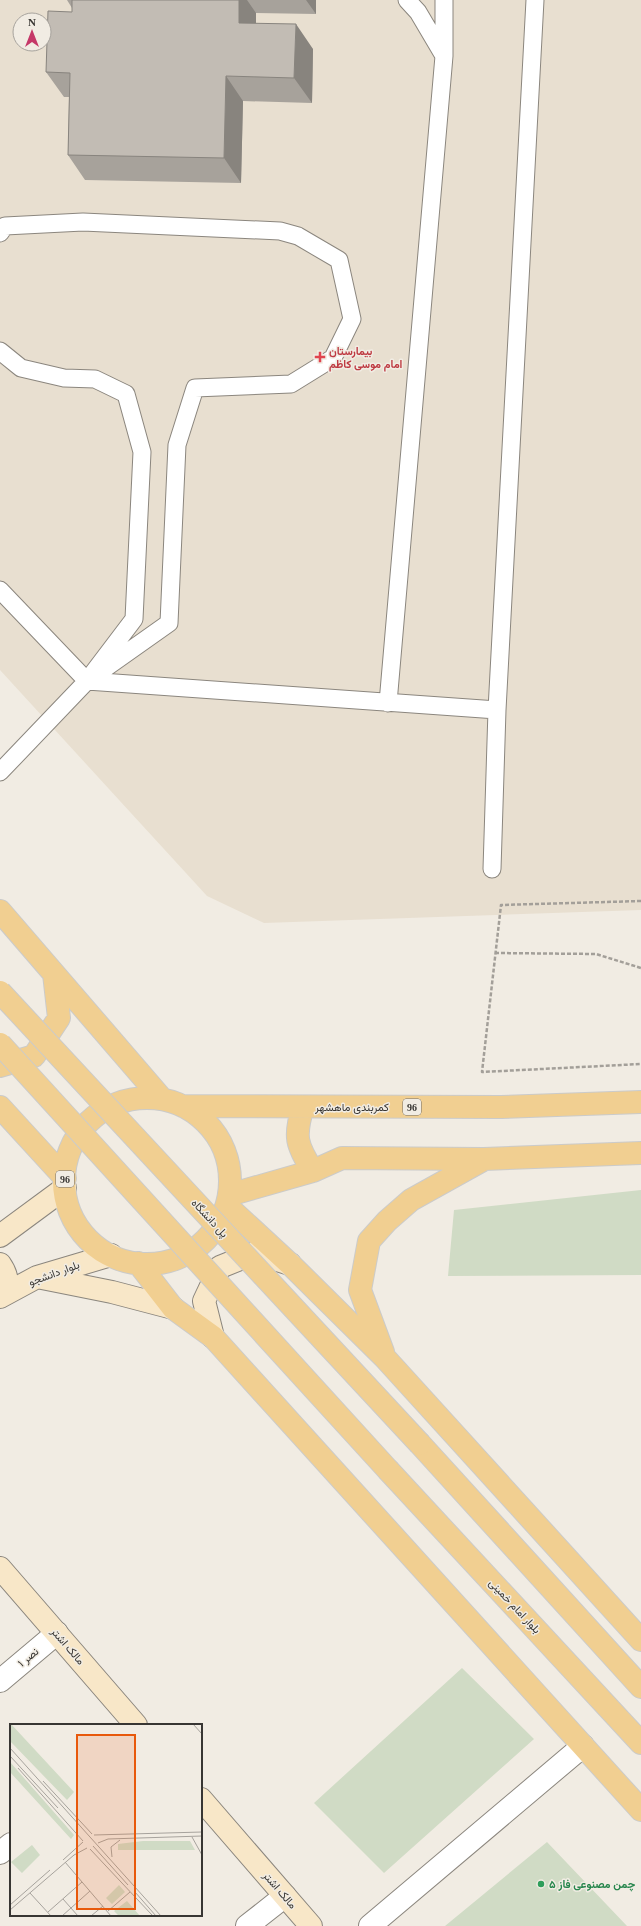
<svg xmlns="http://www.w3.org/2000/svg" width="641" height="1926" font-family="'Times New Roman',Vazirmatn,serif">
<rect width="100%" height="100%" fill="#f1ece3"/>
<!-- built -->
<path fill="#e8dfd0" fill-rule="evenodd" d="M0,0h641v910l-377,13 -57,-27 -207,-226zM20,20h24v24h-24z"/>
<!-- green -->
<path fill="#d0dbc5" d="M641,1190v85l-193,1 6,-66z
M462,1668l72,71 -150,134 -70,-70z
M547,1842l80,84h-182z"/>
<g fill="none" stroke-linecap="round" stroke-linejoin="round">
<!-- lane casing -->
<g stroke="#8b867e" stroke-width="19">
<path id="lane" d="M407,0l11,12 26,44
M0,233l5,-7 78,-4 197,9 18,5 41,24 13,59 -19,39 -42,26 -96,4 -18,57 -8,178 -82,58 47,-62 8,-167 -16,-58 -31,-15 -31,-1 -43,-10 -21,-17
M0,590l87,91
M388,703l56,-647v-56
M497,710l38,-710
M0,772l87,-91 410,29 -5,159"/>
</g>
<!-- street casing -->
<g stroke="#8b867e" stroke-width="24">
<path id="street" d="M0,1681l57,-48
M0,1853l11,-9
M247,1926l38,-30
M370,1926l213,-180"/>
</g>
<!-- secondary casing -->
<g stroke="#8b867e" stroke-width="24">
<path id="secondary" d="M0,1236l65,-48
M0,1264c9,13 8,19 0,33
M37,1277l75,15 61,16
M0,1297l37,-20 74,-22
M213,1337l-9,-36 16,-34 35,-14 35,11
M0,1568l136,157
M201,1799l110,127"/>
</g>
<!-- primary casing -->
<g stroke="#cbcbca" stroke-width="24">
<path id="primary" d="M0,911l162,188
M0,1066l34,-10 25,-38 -5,-44
M64 1181a83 83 0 1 1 166 0a83 83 0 1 1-166 0Z
M183,1106l318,1 140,-5
M0,1107l65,71
M303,1107c-9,29 -7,38 10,64
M229,1195l84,-24 29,-13 142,1 157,-6
M227,1206l63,58 95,94 256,282
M138,1263l35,45 40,29 428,473
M383,1352l-23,-62 9,-49 18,-20 24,-21 72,-40
M420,1444l221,243
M389,1471l252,272"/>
</g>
<!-- path -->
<path stroke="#a39f99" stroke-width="2.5" stroke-dasharray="4 2" stroke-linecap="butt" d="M641,901l-140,4 -19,167 159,-8
M495,953l101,1 45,14"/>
<!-- lane -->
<use href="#lane" stroke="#fff" stroke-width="17"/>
<!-- street -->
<use href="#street" stroke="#fff" stroke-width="22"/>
<!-- secondary -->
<use href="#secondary" stroke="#f8e7c8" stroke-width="22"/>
<!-- primary -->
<use href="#primary" stroke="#f1cf91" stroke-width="22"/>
<!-- primary-bridge casing -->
<g stroke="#cbcbca" stroke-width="24" stroke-linecap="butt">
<path id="primary-bridge" d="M0,992l420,452
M0,1044l389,427"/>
</g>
<!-- primary-bridge -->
<use href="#primary-bridge" stroke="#f1cf91" stroke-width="22"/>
</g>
<!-- wall -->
<path fill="#a7a29b" d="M67,0h249v14l-60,-1v10l57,26 -1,54 -69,-2 -2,82 -156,-3 -17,-25 1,-58h-5l-18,-25 26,-60v-4z"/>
<!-- shaded-wall -->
<path fill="#88847e" d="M239,0h8l9,13v35l-17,-25z
M306,0h10v14z
M296,24l17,25 -1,54 -18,-25z
M226,76l17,25 -2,82 -17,-25z"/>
<!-- building -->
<path fill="#c2bcb4" stroke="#88847e" d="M72,0h167v23l57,1 -2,54 -68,-2 -2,82 -156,-3 2,-82 -24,-1 2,-61 24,1z"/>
<!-- markers -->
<path fill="#e0444e" stroke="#f1ece3" stroke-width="1.5" d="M318 351h4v4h4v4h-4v4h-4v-4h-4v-4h4z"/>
<circle fill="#2e9e5b" stroke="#f1ece3" stroke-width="1.5" cx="541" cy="1884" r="4"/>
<g text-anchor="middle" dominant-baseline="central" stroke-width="3" stroke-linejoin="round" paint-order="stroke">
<!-- shield labels -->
<g fill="#f1ece3" stroke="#706d68" stroke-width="1">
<rect x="403" y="1099" width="18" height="16" rx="3"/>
<rect x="56" y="1171" width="18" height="16" rx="3"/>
</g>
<g font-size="10" font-weight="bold" fill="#383633">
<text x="412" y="1107">96</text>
<text x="65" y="1179">96</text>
</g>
<!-- health labels -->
<g font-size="11" font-weight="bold" fill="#be3a42" stroke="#f1ece3" text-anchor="start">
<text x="329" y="351">بیمارستان<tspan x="329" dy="13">امام موسی کاظم</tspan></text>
</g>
<!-- street labels -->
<g font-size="11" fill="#383633" stroke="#f1ece3">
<text x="352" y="1107">کمربندی ماهشهر</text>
<text transform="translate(210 1218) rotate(47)">پل دانشگاه</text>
<text transform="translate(54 1273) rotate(-20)">بلوار دانشجو</text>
<text transform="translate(515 1606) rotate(47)">بلوار امام خمینی</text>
<text transform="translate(68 1646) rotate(49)">مالک اشتر</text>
<text transform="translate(28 1657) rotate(-40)">نصر ۱</text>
<text transform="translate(280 1890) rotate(49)">مالک اشتر</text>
</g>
<!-- leisure labels -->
<g font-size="11" font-weight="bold" fill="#27864d" stroke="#f1ece3" text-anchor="start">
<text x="549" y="1884">چمن مصنوعی فاز ۵</text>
</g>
</g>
<!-- overview -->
<g transform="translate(10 1724)">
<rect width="192" height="192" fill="#f1ece3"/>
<path d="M1,0l63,68 -7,8 -57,-59zM0,38l64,73 -3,4 -61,-67zM133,117h47l5,9h-77v-6zM22,121l8,10 -18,18 -11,-11zM109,161l6,7 -13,12 -6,-6zM117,177l13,15h-21l-5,-5z" fill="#d0dbc5"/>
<path fill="none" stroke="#a7a39d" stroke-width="1" d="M183,0l9,10M0,24l151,168M0,32l48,52M8,44l65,73M33,57l49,53M84,111l108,-3M182,113l10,18M88,119l10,-4 94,-3M83,122l35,39M80,125l62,66M102,133l-1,-10 9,-7M53,136l20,-18M55,138l46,54M125,168l21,24M20,169l21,23M53,175l15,17M0,181l40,-35M0,186l64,-55 13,-7M98,187l22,-19M38,188l34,-30M52,192l28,-25M81,192l12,-10"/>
<path fill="#e8590c" fill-opacity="0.15" stroke="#e8590c" stroke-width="2" d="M67,11h58v174h-58z"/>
<rect width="192" height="192" fill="none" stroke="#383633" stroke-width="2"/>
</g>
<!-- north arrow -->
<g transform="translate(32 32)"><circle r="19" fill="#f1ece3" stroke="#a7a39d"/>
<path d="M0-3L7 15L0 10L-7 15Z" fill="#c53868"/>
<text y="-6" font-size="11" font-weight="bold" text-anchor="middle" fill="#383633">N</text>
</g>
</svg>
